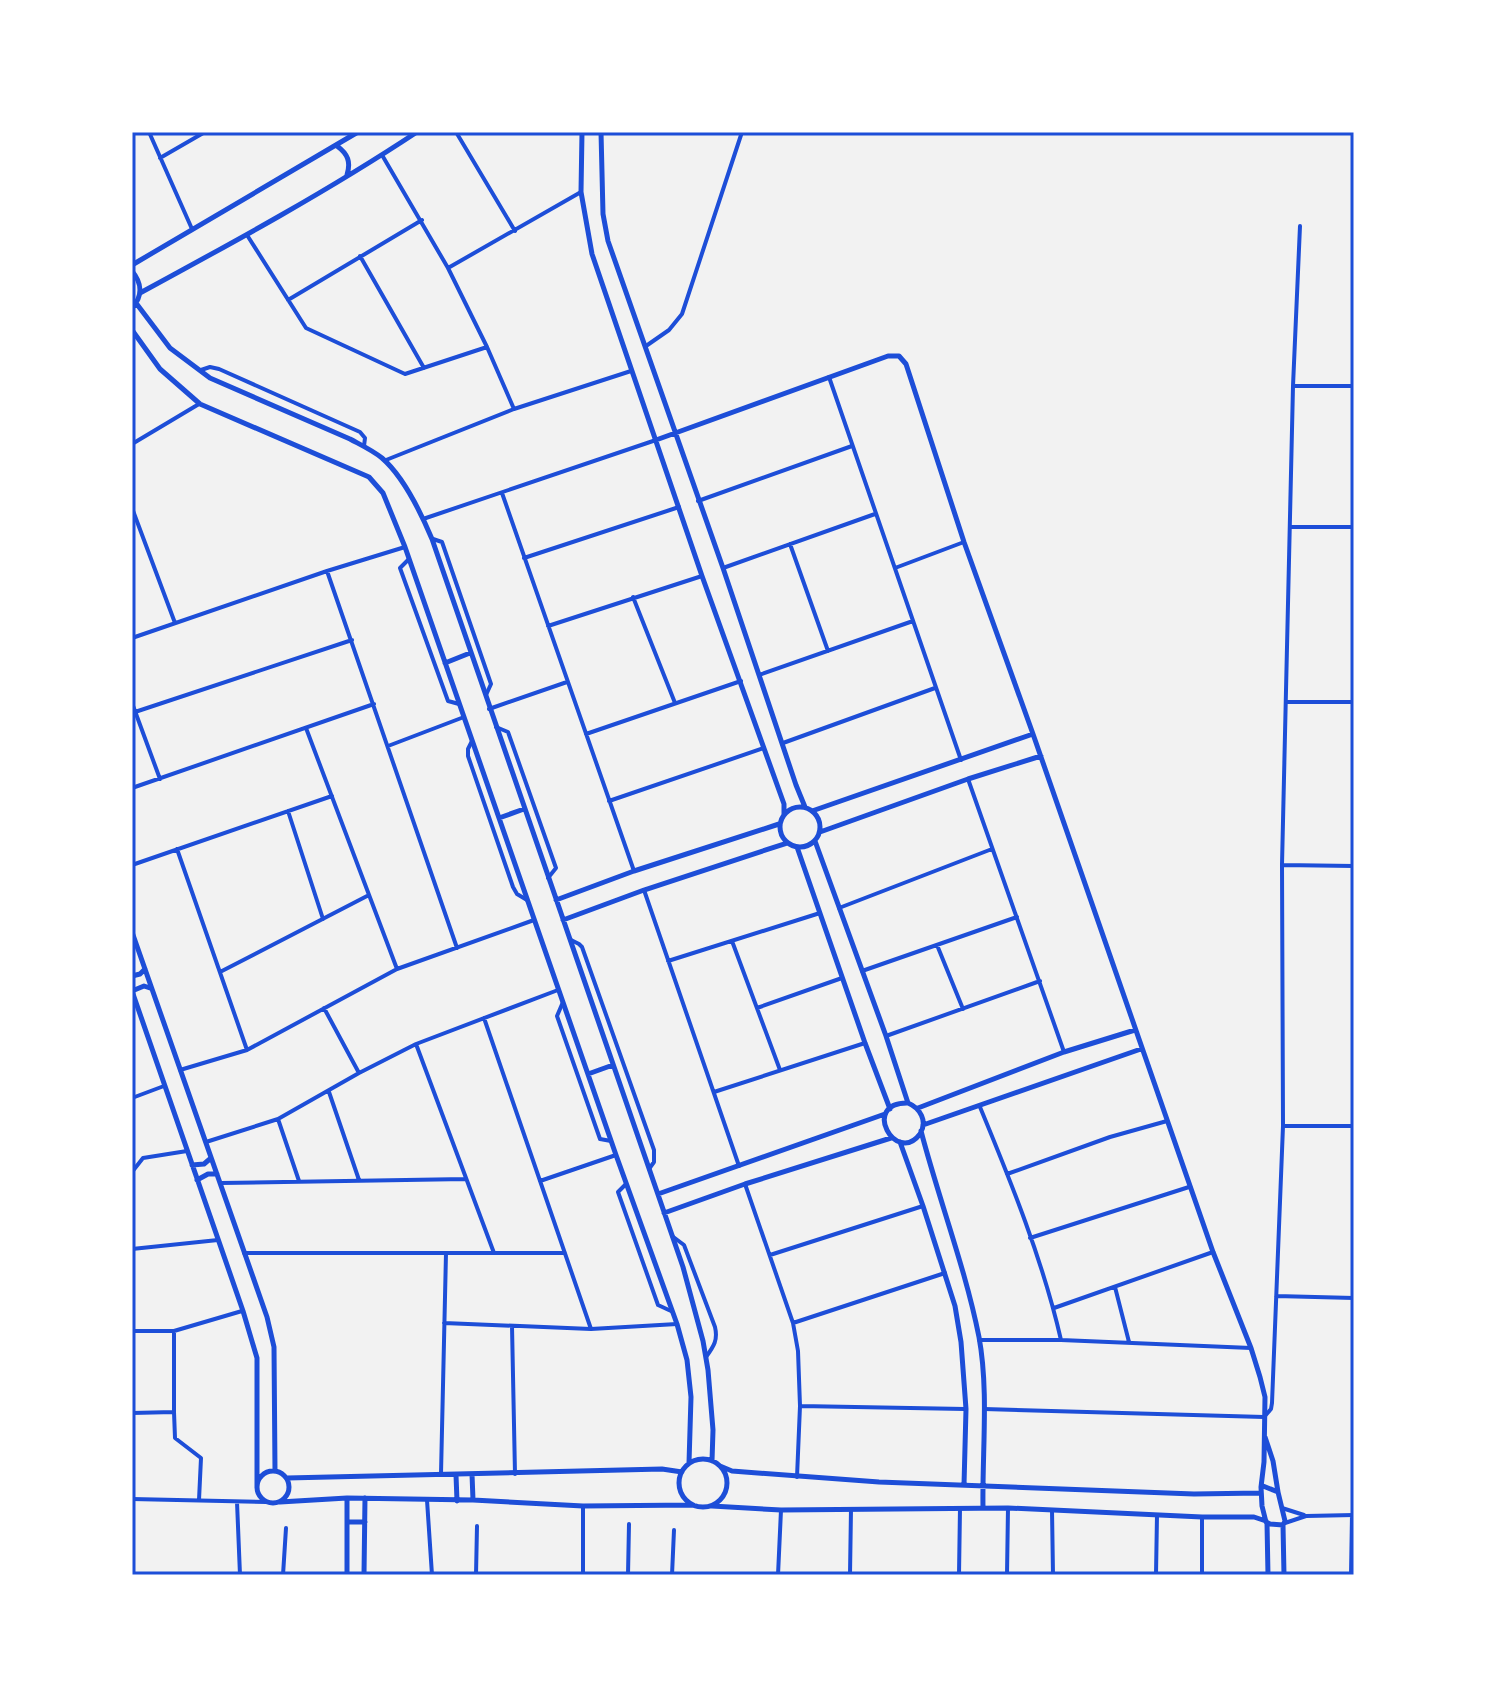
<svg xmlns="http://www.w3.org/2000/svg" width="1486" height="1707" font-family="Ubuntu,sans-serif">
<rect width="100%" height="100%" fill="#f2f2f2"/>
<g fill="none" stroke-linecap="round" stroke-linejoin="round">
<!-- minor -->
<path stroke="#1d4ed8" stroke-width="4" d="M149,132l43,97
M456,132l59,99
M382,155l66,113 39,79 27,62
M160,158l45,-26
M247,235l59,93 99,46 82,-27
M360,256l64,112
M448,268l133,-76
M288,300l134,-80
M646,346l23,-16 13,-16 60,-182
M201,370l9,-3 9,2 141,63 5,6 -1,8
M829,377l132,383
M1293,386h61
M132,444l67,-40
M386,460l128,-51 117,-38
M502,493l132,378
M698,501l154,-55
M132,508l43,115
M423,519l233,-79
M1291,527h63
M433,539l9,3 49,142 -5,11
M790,544l38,107
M524,558l155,-51
M409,559l-9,9 48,133 11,3
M723,568l152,-54
M895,568l69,-26
M327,571l130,377
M633,597l42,106
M548,626l154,-50
M132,638l195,-67 78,-24
M759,675l154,-54
M1286,702h68
M132,703l28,76
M489,709l78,-27
M135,712l217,-72
M496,727l12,5 48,136 -8,10
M306,728l91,241
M586,734l155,-53
M472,741l-4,8v7l45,131 4,7 10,6
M783,743l152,-55
M388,746l76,-29
M968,779l96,273
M132,788l242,-84
M609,801l155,-53
M288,811l35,108
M177,849l70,201
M132,865l200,-69
M1282,865l72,1
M644,890l95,276
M839,908l153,-59
M571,940l8,4 3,3 72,203v12l-5,7
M732,941l48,129
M937,945l26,64
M668,961l152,-48
M862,971l155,-54
M220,972l149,-77
M563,1002l-6,14 43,123 11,2
M324,1008l35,65
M757,1008l85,-30
M886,1036l154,-55
M416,1044l78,209
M180,1070l67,-20 150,-81 137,-49
M329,1092l30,88
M714,1092l151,-49
M132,1098l32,-12
M980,1107c31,75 63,154 81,233
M278,1119l21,62
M1283,1126h71
M206,1142l72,-23 81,-46 57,-29 142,-54
M132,1172l11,-14 44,-7
M1007,1174l103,-37 57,-16
M540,1181l76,-26
M221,1183l245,-4
M626,1184l-8,8 40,113 13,6
M745,1184l48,139 5,28 2,55 -3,71
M672,1236l12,9 31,82c3,13 -1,19 -9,30
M1030,1238l159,-51
M132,1249l86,-9
M244,1253h321
M770,1255l153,-49
M1115,1287l14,55
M1276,1296l78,2
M1054,1308l159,-56
M444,1323l147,6 -107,-311
M793,1323l152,-50
M512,1326l3,148
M591,1329l86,-5
M132,1331h42l68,-20
M174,1331v81l1,26 26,20 -2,42
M979,1340h82l190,8
M800,1406l165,3
M984,1409l280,8 7,-8 1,-6 11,-277 -1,-261 11,-479 7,-160
M132,1413l42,-1
M441,1474l5,-221
M132,1499l134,3
M427,1500l5,75
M237,1502l3,73
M1282,1508l22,7
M1052,1510l1,65
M1202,1517v58
M1285,1523l21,-7 48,-1
M283,1575l3,-47
M476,1575l1,-49
M583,1575v-69
M628,1575l1,-51
M672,1575l2,-45
M778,1575l3,-65
M850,1575l1,-66
M959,1575l1,-67
M1007,1575l1,-67
M1156,1575l1,-60
M1351,1575l1,-60"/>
<!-- tertiary -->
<path stroke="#1d4ed8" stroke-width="5" d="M582,132l-1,60 11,62 110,322 82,228v10
M601,132l2,82 5,27 115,327 73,217 9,22
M337,146c11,8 14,16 10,29
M132,265l226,-133
M132,271c10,12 11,25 0,37
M140,293c94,-51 188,-102 277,-161
M136,303l34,45 40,30 140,61c11,6 22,11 32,19 22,19 39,55 50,81l251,728 20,74 5,29 5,60 -1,31
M132,330l28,39 40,35 169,73 14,16 22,54 211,608 61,169 10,36 4,37 -2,66
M656,440l232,-84h11l7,8 58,178 69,192 180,518 38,96 9,29 5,20 -1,65 -3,25
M445,663l25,-10
M780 827a20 20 0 1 1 40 0a20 20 0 1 1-40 0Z
M812,811l221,-77
M499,818l25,-9
M820,832l148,-53 73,-23
M815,841l71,195 22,67c12,5 20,18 12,31 -24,32 -60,-32 -12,-31
M797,847l68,196 25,66
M556,900l78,-29 145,-47
M563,920l81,-30 143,-47
M132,932l135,385 7,30 1,124
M132,976l8,-2 5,-5
M132,991l111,320 14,47v130
M132,991l12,-5 6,2
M588,1074l25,-9
M918,1108l146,-56 71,-22
M923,1125l218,-76
M921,1131c18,69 44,136 58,206 10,54 3,116 4,171
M900,1142l23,64 32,100 6,36 5,67 -2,76
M192,1165l12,-1 7,-6
M197,1180l11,-6h9
M658,1194l227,-80
M664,1213l81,-29 146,-46
M1265,1437l8,24 5,31
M679 1483a24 24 0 1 1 48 0a24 24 0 1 1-48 0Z
M720,1466l12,5 147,11 315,12 66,-1
M257 1487a16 16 0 1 1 32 0a16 16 0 1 1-32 0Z
M472,1474l1,26
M456,1475l1,26
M287,1478l375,-9 20,3
M1263,1486l15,6 7,29 -2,4 -13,-1 -4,-2 -4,-16 -1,-19z
M280,1502l67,-4 126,2 110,6 110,-1
M712,1506l69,4 227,-2 194,9h52l12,4
M347,1522h18
M1267,1523l1,52
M1283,1525l1,50
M347,1575v-77
M364,1575l1,-77"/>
</g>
<!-- border -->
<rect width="1486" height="1707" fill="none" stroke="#ffffff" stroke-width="268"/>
<rect x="134" y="134" width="1218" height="1439" fill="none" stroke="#1d4ed8" stroke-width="3"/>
</svg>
